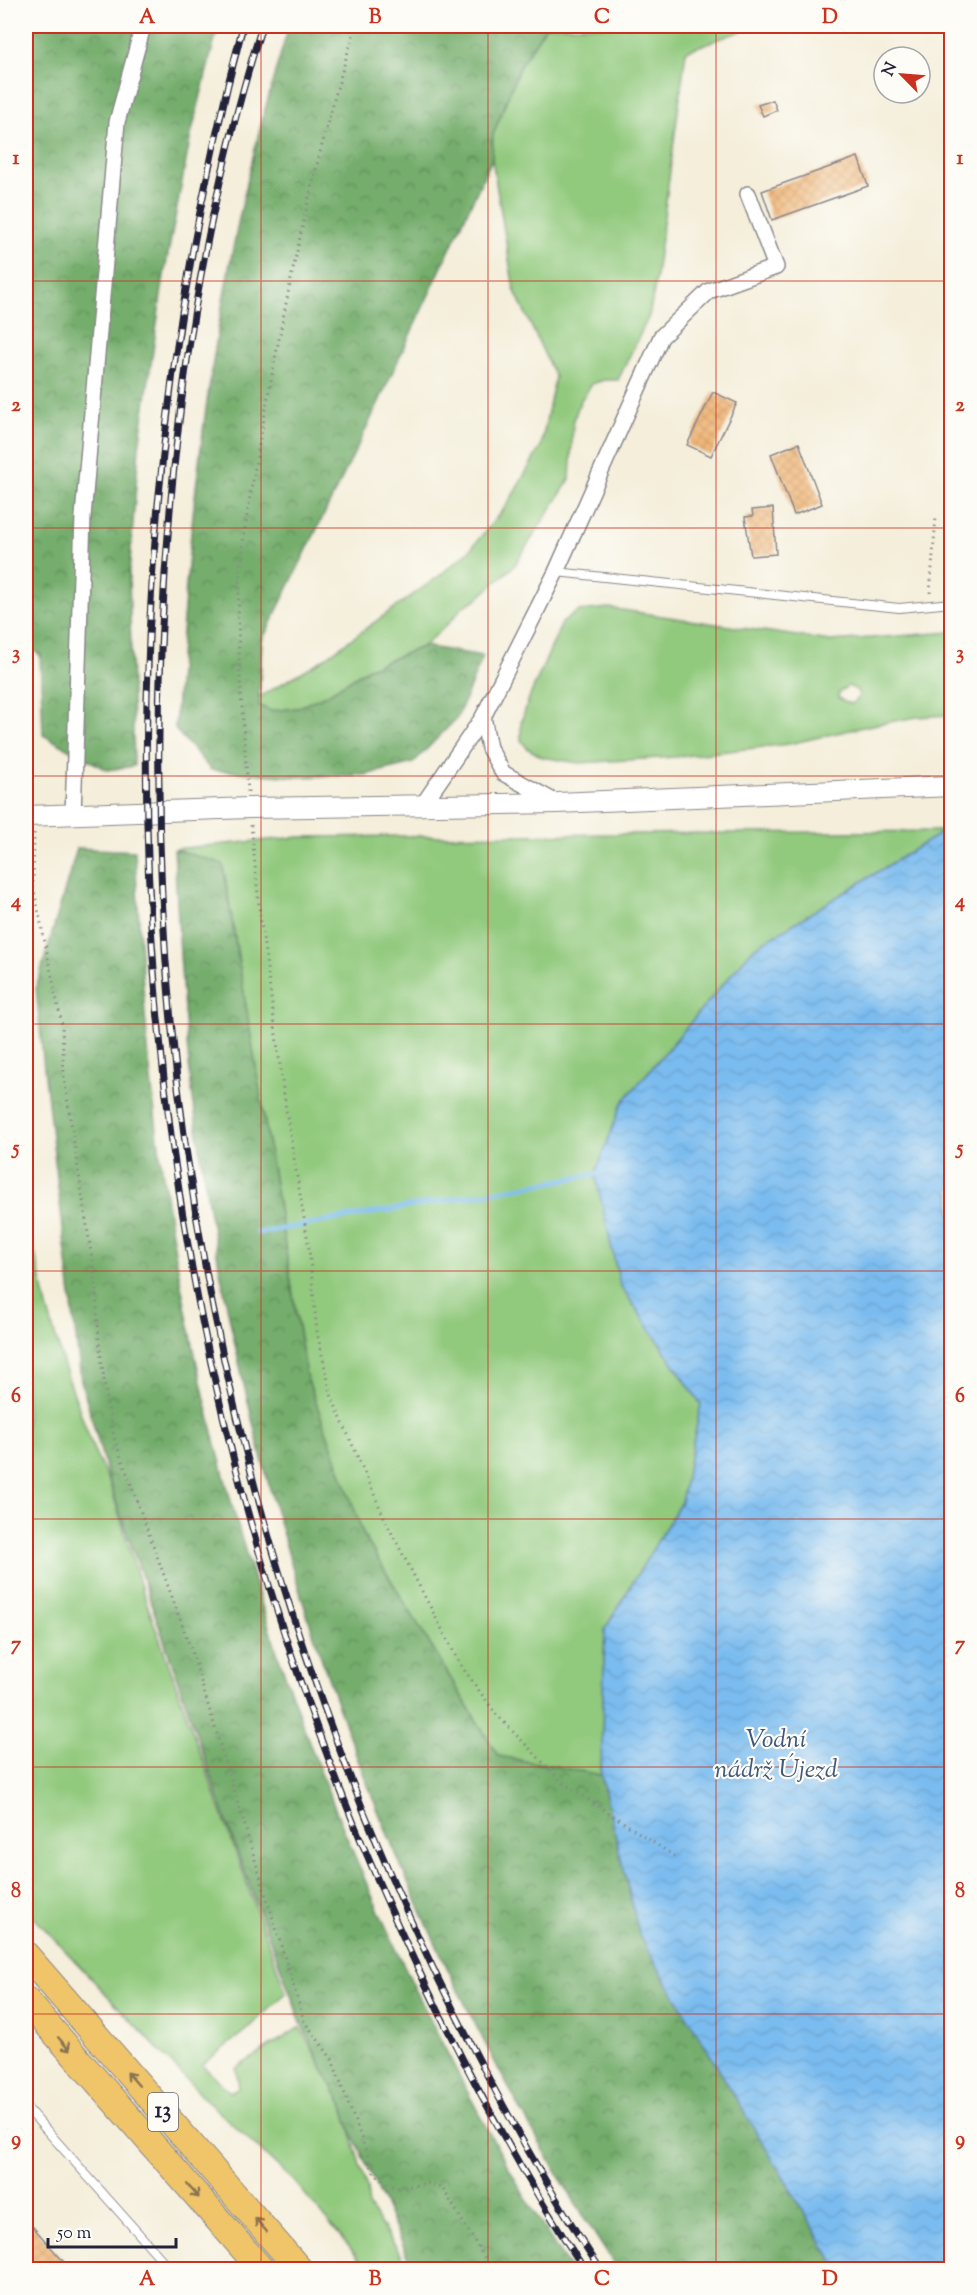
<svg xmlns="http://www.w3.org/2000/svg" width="977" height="2295" font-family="'Sorts Mill Goudy',serif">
<defs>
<pattern id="forest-crowns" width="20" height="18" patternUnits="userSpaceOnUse" patternTransform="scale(1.5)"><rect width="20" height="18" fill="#74ad6c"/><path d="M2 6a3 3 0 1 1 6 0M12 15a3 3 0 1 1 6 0" fill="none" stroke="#5f8c5a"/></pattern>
<pattern id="water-waves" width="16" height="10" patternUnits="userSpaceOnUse" patternTransform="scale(1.5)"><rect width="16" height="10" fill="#7abcef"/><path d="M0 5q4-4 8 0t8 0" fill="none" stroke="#69a1ce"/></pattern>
<pattern id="building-cross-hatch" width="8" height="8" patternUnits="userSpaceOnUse" patternTransform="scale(1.5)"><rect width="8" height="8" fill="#f1b677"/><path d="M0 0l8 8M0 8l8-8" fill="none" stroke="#ce9c68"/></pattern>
</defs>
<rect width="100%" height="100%" fill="#fdfcf7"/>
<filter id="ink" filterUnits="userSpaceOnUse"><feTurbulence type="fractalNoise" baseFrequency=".0167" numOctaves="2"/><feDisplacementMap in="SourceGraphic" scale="12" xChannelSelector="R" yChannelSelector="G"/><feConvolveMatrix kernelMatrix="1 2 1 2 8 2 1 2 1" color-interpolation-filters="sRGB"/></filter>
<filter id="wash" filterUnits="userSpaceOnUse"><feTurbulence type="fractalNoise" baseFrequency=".008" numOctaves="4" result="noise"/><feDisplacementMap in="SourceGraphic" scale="24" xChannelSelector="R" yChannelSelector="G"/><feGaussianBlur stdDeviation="1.35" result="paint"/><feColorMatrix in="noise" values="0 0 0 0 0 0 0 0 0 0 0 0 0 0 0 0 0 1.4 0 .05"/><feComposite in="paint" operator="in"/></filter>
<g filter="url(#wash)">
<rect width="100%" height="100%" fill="#f4eeda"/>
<!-- green -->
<path fill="#91c97d" stroke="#5a765c" stroke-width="1.5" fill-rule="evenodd" d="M546,26h209l-69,25 -32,240 -5,25 -31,64h-14l-12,4 -11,16 -8,21 -3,58 -56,87 -37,33 -15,8 -10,13 -28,26 -55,22 -41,26 -31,14 -26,3 -12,-5v-9l60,-35 120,-86 30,-25 38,-46 34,-59 14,-69 -41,-88 -22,-130 1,-24 27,-69z
M609,608l221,33 121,-9v79l-3,4 -31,2 -45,8 -83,19 -114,13 -96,6 -37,-6 -15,-9 -6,-8v-17l8,-25 33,-75 16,-12zM848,686l9,4 2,7 -7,7 -9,-3 -5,-4 1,-4z
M944,831l-190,117 -132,155 -26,71 24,111 81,119 -20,98 -76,127 -4,146 -103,-19 -134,-220 -58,-161 -83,-511 -49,-15 126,-12z
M26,1170l5,65 16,72 17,59 29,82 17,36 31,103 145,406 -41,38 -43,34 28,27 9,-5 -3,-19 64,-41 43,79 24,83 2,18 42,62h-43l-74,-88 -89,-82 -179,-190z"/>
<!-- forest -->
<path fill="url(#forest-crowns)" stroke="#4b6854" stroke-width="1.5" d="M26,26h192l-27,109 -27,140 -25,172 -10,128 5,191 -27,4 -64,-35 -3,-80 -14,-10z
M289,26h257l-26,40 -27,69 -1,24 -123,264 -107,218 -3,65 12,5 26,-3 31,-14 41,-26 55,-22 59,10 -26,62 -44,45 -48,12 -69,2 -85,-7 -36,-41c15,-236 43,-476 114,-703z
M77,848l58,3c5,88 9,176 20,263 39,332 145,657 299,952 36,69 73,138 116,203h-156l-65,-142 -6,-21 -22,-41 -21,-45 -66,-177 -124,-359 -29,-104 -37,-311 -8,-81z
M174,849l49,15 83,511 58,161 134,220 103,19 39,162 198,332h-221c-226,-345 -368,-746 -422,-1155 -12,-88 -16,-177 -21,-265z"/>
<!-- water -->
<path fill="url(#water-waves)" stroke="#4e6f95" stroke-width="1.5" d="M951,830v1439h-113l-198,-332 -39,-162 4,-146 76,-127 20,-98 -81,-119 -25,-111 27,-71 132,-155 190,-117z"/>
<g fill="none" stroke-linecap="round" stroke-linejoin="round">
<!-- stream -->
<path stroke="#7abcef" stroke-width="5" d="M258,1233l344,-60"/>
</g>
<g id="blocks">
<!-- building -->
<path fill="url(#building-cross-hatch)" d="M773,100l4,10 -14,6 -5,-11z
M858,157l10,29 -96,34 -10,-29z
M713,392l24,11 -26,53 -24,-11z
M799,443l23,61 -28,11 -23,-61z
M773,508l3,46 -25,2 -6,-39 8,-1 -1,-6z
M26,2219l45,51h-45z"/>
</g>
</g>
<g filter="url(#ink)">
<use href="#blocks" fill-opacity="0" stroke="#8b888a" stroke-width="1.5"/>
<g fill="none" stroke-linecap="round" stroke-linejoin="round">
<!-- service casing -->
<g stroke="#8b888a" stroke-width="10">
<path id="service" d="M556,572l343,36 53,-5
M26,2107l145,163"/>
</g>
<!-- minor casing -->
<g stroke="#8b888a" stroke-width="18">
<path id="minor" d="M483,717l73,-145 105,-235 48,-46 67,-24 -28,-73
M422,806l61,-89 6,31 14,25 54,30
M73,815l10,-298 34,-395 26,-96"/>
</g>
<!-- tertiary casing -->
<g stroke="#8b888a" stroke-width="22">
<path id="tertiary" d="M26,816l223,-8 308,-5 395,-17"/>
</g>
<!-- trunk casing -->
<g stroke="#8b888a" stroke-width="28">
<path id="trunk" d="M26,1955l274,315
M26,2000l236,270"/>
</g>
<!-- path -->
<path stroke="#8b888a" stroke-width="3" stroke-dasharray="1.5 4.5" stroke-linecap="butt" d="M930,593l6,-76
M248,792c-5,-77 -14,-155 -7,-231 6,-57 18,-114 28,-170 23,-123 49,-246 87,-365
M251,825l9,90 26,195 23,138 8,85 15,65 55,126 73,140 36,50 66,68 115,76
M34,833l-1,52 29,140 2,52 31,201 4,63 8,61 7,36 78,214 112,369 28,38 42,114 15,12 9,3 31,-5 14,6 49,81"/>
<!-- service -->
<use href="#service" stroke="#fff" stroke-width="8"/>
<!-- minor -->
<use href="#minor" stroke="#fff" stroke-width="15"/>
<!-- tertiary -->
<use href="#tertiary" stroke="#fff" stroke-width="20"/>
<!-- trunk -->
<use href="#trunk" stroke="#f0c469" stroke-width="26"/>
<!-- rail casing -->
<g stroke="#22223b" stroke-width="7">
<path id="rail" d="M243,26c-168,629 -117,1299 152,1893 55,121 116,240 190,351
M262,26c-49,156 -78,320 -92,484 -48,534 59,1071 307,1546 38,73 78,145 124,214"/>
</g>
<!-- rail -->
<use href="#rail" stroke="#fdfcf7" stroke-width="4.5" stroke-dasharray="14" stroke-linecap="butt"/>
</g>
<!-- one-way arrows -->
<defs><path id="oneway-shaft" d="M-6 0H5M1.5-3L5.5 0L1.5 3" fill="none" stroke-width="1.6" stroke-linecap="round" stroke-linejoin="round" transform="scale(1.5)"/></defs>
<g stroke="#897352">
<use href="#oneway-shaft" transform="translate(64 2044) rotate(49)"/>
<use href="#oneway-shaft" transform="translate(133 2079) rotate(-131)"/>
<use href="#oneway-shaft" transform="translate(193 2191) rotate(49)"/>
<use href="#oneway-shaft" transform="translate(261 2225) rotate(-131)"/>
</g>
</g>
<!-- grid -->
<path fill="none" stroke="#c8321e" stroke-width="1.5" stroke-opacity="0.55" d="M261,26v2244M488,26v2244M716,26v2244M26,281h926M26,528h926M26,776h926M26,1024h926M26,1271h926M26,1519h926M26,1767h926M26,2014h926"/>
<g text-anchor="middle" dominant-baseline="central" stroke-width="4.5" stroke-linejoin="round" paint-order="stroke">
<!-- shield labels -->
<rect fill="#fdfcf7" stroke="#646373" stroke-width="1.5" x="148" y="2093" width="30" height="38" rx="4.5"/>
<g font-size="22" font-weight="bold" fill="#22223b">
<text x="163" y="2112">13</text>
</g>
<!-- water labels -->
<g font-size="26" font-style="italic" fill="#41587a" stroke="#fdfcf7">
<text x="776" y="1740">Vodní<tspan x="776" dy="30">nádrž Újezd</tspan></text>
</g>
</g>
<!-- margin -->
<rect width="977" height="2295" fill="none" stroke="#fdfcf7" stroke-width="66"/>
<!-- north arrow -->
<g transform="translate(902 75) rotate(295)"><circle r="28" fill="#fdfcf7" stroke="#a5a5ac" stroke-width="1.5"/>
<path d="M0-4.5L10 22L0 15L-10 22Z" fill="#c8321e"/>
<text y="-9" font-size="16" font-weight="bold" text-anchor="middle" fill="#22223b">N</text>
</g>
<!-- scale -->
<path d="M48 2238v9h128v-9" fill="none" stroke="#22223b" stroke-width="3"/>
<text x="57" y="2238" font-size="18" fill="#22223b" stroke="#fdfcf7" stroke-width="4.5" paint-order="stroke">50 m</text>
<rect x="33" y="33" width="911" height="2229" fill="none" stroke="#c8321e" stroke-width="2"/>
<g font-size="20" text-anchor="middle" font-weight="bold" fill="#c8321e">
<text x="147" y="23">A</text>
<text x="375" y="23">B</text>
<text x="602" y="23">C</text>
<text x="830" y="23">D</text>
<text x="16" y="164">1</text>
<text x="960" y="164">1</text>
<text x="16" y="411">2</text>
<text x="960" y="411">2</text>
<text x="16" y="659">3</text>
<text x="960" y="659">3</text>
<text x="16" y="907">4</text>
<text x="960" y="907">4</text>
<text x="16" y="1154">5</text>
<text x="960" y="1154">5</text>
<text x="16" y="1402">6</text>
<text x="960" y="1402">6</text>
<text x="16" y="1650">7</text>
<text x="960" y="1650">7</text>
<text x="16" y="1897">8</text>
<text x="960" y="1897">8</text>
<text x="16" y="2145">9</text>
<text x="960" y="2145">9</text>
<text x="147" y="2285">A</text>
<text x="375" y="2285">B</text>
<text x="602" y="2285">C</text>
<text x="830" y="2285">D</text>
</g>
</svg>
